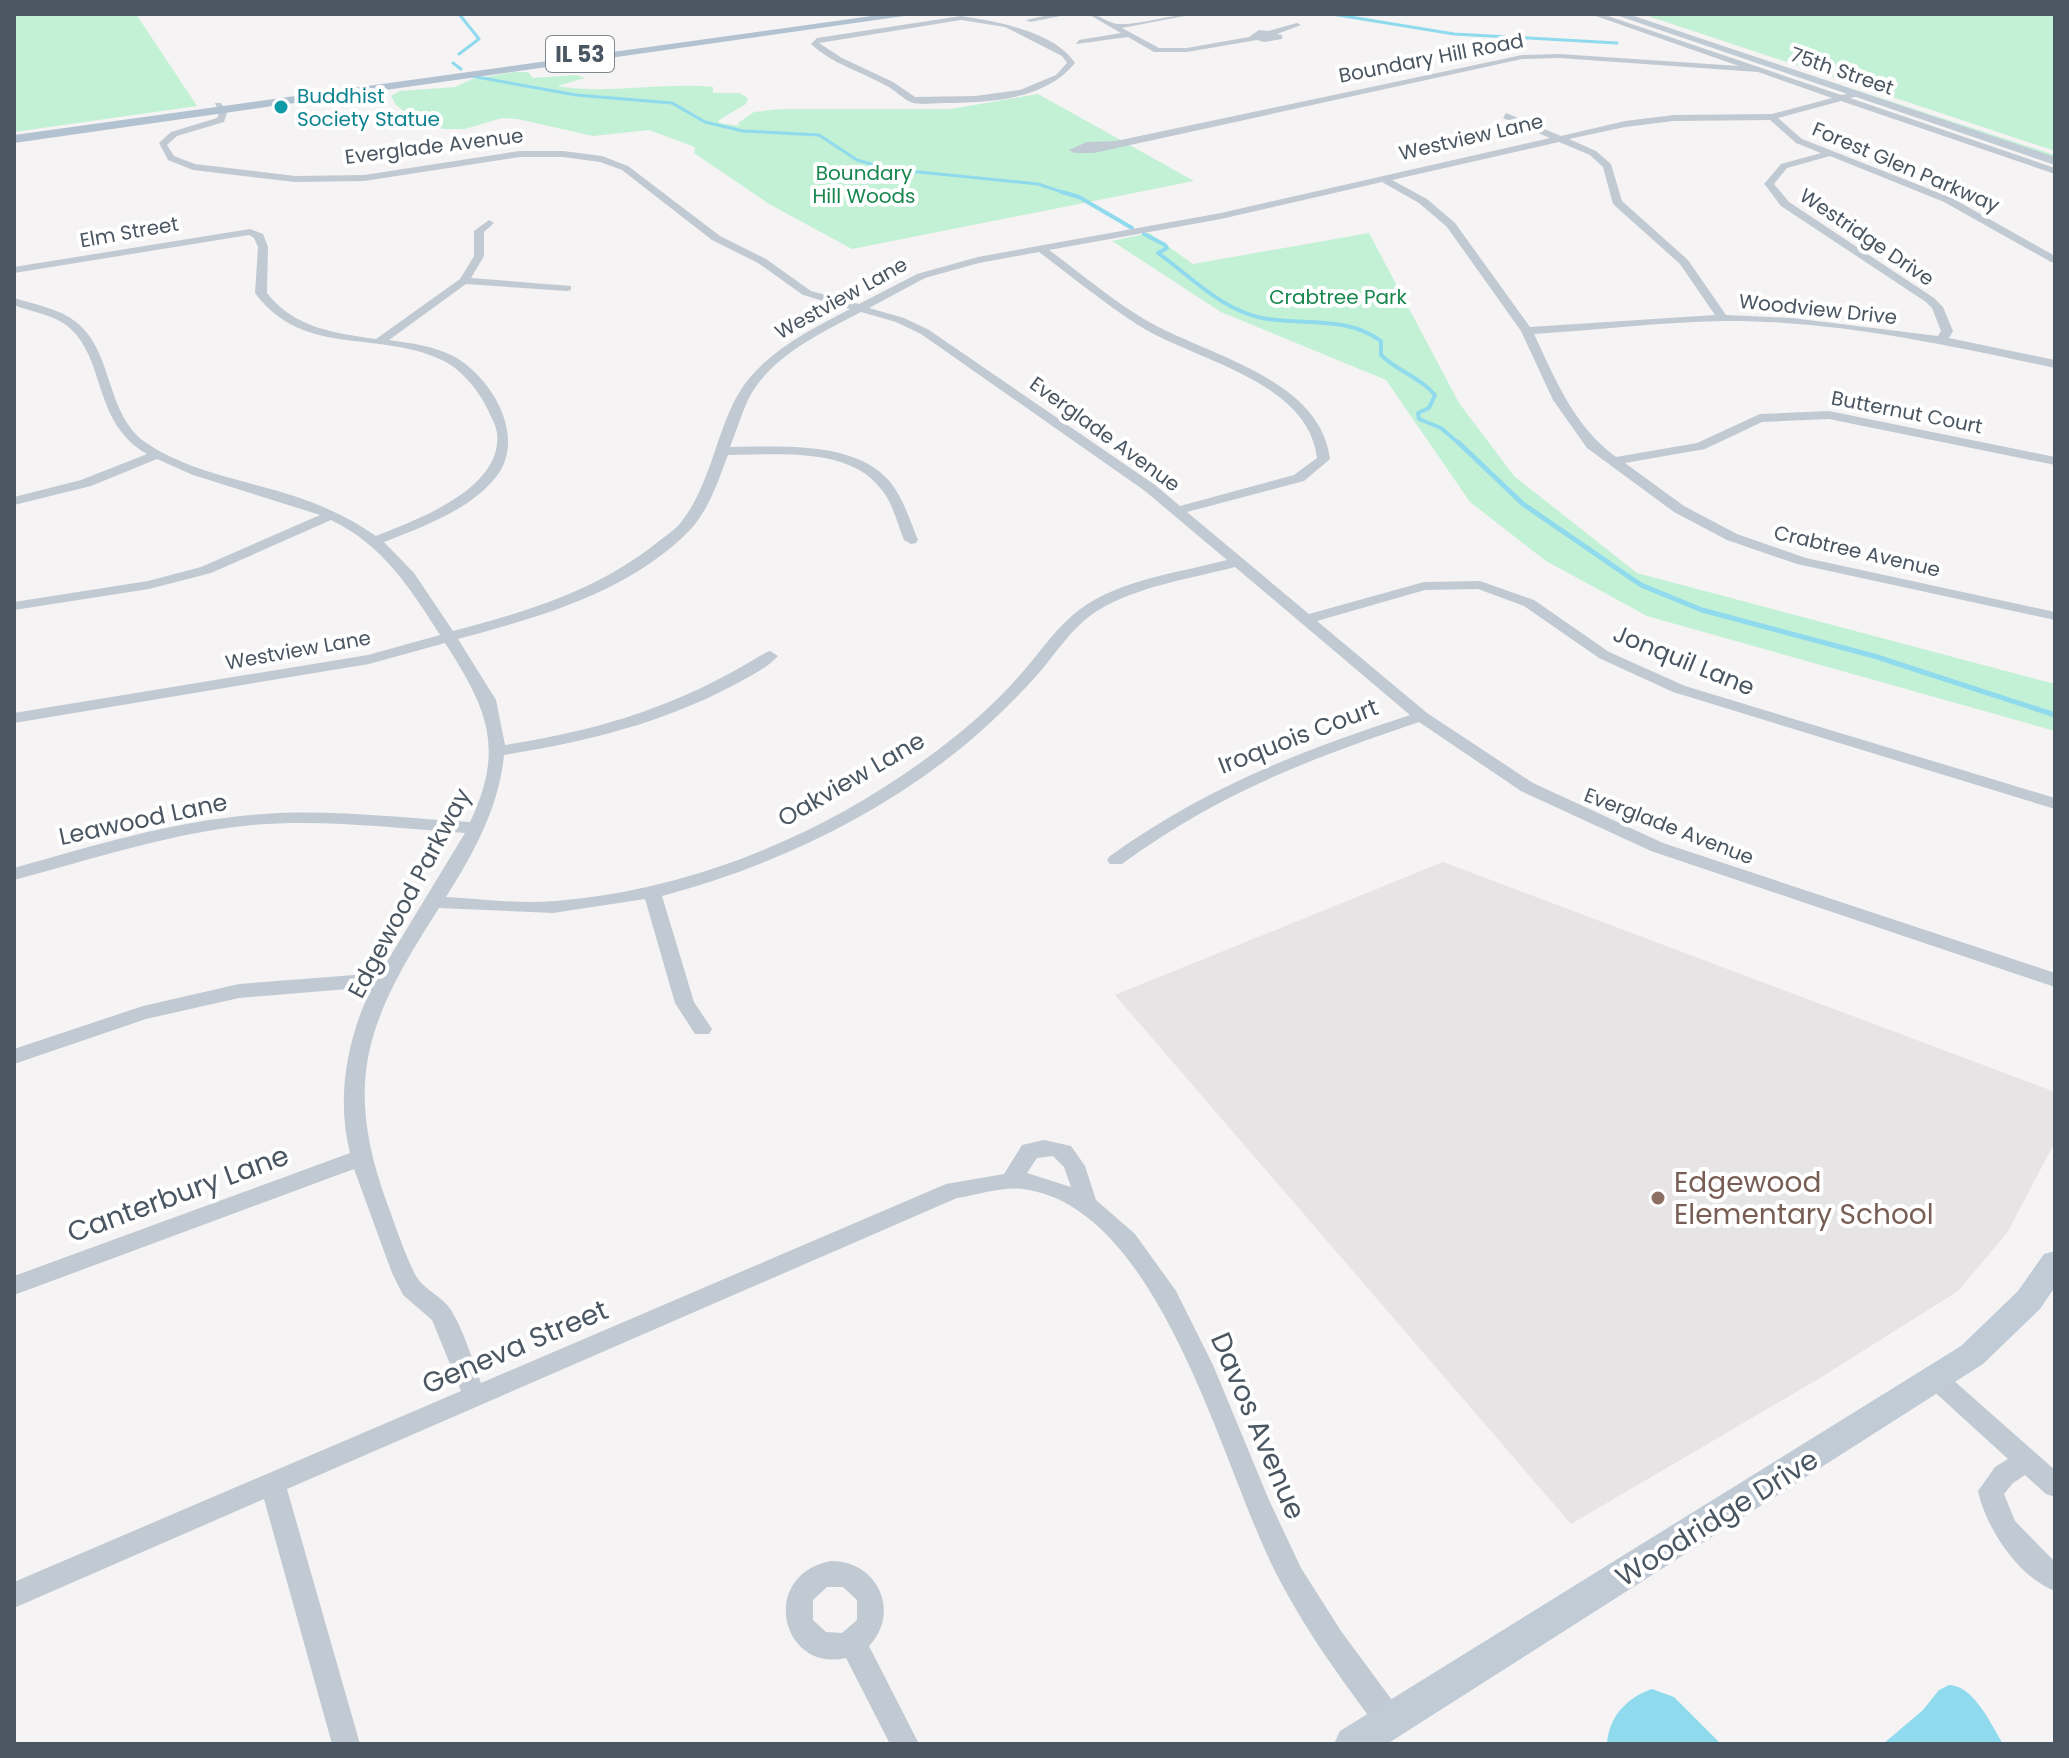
<svg xmlns="http://www.w3.org/2000/svg" width="2069" height="1758" font-family="Poppins,sans-serif">
<rect width="100%" height="100%" fill="#f5f3f3"/>
<!-- education -->
<path fill="#e6e4e5" d="M1443,862l612,230v50l-48,91 -49,58 -138,87 -249,146 -456,-529z"/>
<!-- green -->
<path fill="#c3f1d5" d="M14,14h122l61,92 -183,26z
M1624,14l431,141v4z
M1642,14h413v137z
M514,72h14l5,6 44,-3 8,3 -28,8c50,9 103,-4 156,1v6h26l9,5 -2,6 -27,16v3l21,3 -2,-3 16,-11 27,-3h170l87,-15 156,87 -342,68 -83,-45 -75,-51 1,-6 -46,-17 -56,6 -76,-17 -15,-1 -37,11h-22l-33,-13 -14,-11 -5,-9 9,-5 55,-4 17,-8z
M1149,233l44,31 176,-31 90,170 55,73 123,97 418,111v47l-408,-115 -101,-55 -76,-59 -84,-122 -165,-68 -109,-71z"/>
<!-- water -->
<path fill="#90daee" d="M1949,1685c25,1 42,39 54,59h-120l40,-34 16,-20z
M1652,1689l22,8 47,47h-114c2,-27 19,-46 45,-55z"/>
<g fill="none" stroke-linecap="round" stroke-linejoin="round">
<!-- stream-far2 -->
<path stroke="#90daee" stroke-width="3" d="M459,14l20,25 -20,15
M1332,14l122,20 163,9
M453,63l8,6
M471,76l105,19 96,8 33,19 38,9 76,4 38,25 32,9 149,15 30,10"/>
<!-- stream-far1 -->
<path stroke="#90daee" stroke-width="4" d="M1062,192l17,5 53,31
M1144,234l21,11 2,3 -9,5c32,23 64,57 104,65 41,8 83,-3 119,23v14c16,16 39,22 54,40l-6,13 -11,5 1,6 22,9 20,17"/>
<!-- stream -->
<path stroke="#90daee" stroke-width="5" d="M1459,443l64,61 118,81 61,25 172,46 181,59"/>
<!-- street -->
<path fill="#c1cad2" fill-rule="evenodd" d="M1053,14h18l-41,8 -4,-2z
M1088,14c12,0 19,9 30,10 24,1 52,-10 77,-10l-73,14 37,20h28l62,-11 10,-7 9,1 29,-8 4,2 -24,9 5,1v4l-18,3 -7,-2 -70,12h-33l-26,-15 -52,7 3,-4 42,-7z
M1590,14h12l239,81 18,-3v4l-9,2 205,70v6l-214,-73 -63,17 24,21 150,59 103,58v7l-4,-1 -107,-60 -114,-46 -43,12 -13,16 15,18 145,96 9,9 10,24 -4,7 106,22v8c-108,-23 -221,-48 -332,-47 -63,1 -126,9 -189,13 22,47 40,92 82,123l81,-14 63,-29 69,-3 226,46v8l-226,-46 -67,3 -57,27 -80,14 59,43 53,28 69,24 249,54v8l-258,-56 -70,-24 -53,-28 -87,-64 -34,-48 -32,-69 -74,-104 -28,-24 -37,-21 -161,37 -172,31c33,24 65,52 100,72 61,34 171,57 181,137l-26,22 -117,31 122,102 115,-32 56,-1 54,19 75,52 76,34 370,112v11l-382,-117 -74,-34 -75,-52 -46,-17 -53,1 -108,31 110,92 106,70 130,60 392,130v14l-404,-136 -130,-60 -102,-69c-112,38 -200,71 -297,142h-12l-3,-4 3,-4c96,-69 188,-104 300,-141l-175,-148c-45,12 -98,19 -138,44 -25,16 -40,41 -58,62 -15,17 -31,33 -47,48 -91,85 -210,143 -330,175l32,106 18,27 -3,5h-14l-20,-31 -30,-104 -92,14 -114,-5c-69,108 -98,169 -52,295 9,24 17,50 29,73 8,14 26,20 35,34 13,21 21,49 30,73l465,-199 58,-10 18,-29 22,-5 27,6 14,20 11,34 39,34 41,57 37,74 56,135 32,68 40,63 59,80 4,10 -4,10 -10,4 -10,-4c-40,-53 -80,-108 -109,-168 -51,-105 -113,-357 -248,-374 -20,-3 -46,6 -66,9l-670,291 73,255h-28l-68,-245 -250,109v-26l447,-191 -29,-71 -29,-25 -11,-22 -38,-104 -340,126v-19l336,-123c-14,-55 -3,-115 22,-166l-133,11 -93,21 -132,45v-15l129,-43 96,-22 141,-11 85,-140c-71,-5 -142,-14 -213,-8 -82,8 -159,34 -238,55v-12c78,-22 156,-46 237,-53 73,-7 146,3 219,7 36,-75 16,-115 -25,-179l-76,21 -355,59v-10l354,-58 72,-20c-30,-47 -57,-90 -109,-115l-120,53 -62,16 -135,21v-8l134,-21 53,-14 119,-52 -127,-40 -36,-16 -66,27 -77,19v-8l67,-17 66,-26c-56,-32 -40,-98 -81,-129 -15,-11 -35,-13 -52,-20v-7c20,6 46,11 62,24 38,30 29,91 69,120 43,30 100,38 149,54 30,10 56,22 82,40 42,-17 127,-47 121,-103 -1,-8 -6,-16 -9,-23 -9,-19 -25,-39 -44,-49 -64,-32 -140,-2 -189,-68l3,-46 -4,-9 -5,-3 -235,38v-6l236,-38 13,5 5,13 -1,46c27,35 67,40 109,46l84,-60 14,-23v-25l15,-11 5,3 -10,9v24l-13,22 100,8v4l-4,1 -101,-7 -77,56c21,3 46,6 66,17 38,22 72,81 41,120 -26,33 -74,50 -112,65l30,31 39,58c73,-19 146,-41 206,-90 8,-6 17,-12 23,-20 28,-37 33,-83 54,-123 23,-43 72,-67 114,-89l-47,-14 -45,-32 -46,-23 -90,-70 -22,-8 -37,-5h-43l-156,24 -69,1 -102,-12 -25,-10 -9,-17 12,-11 46,-14 2,-5 -4,-10h6l6,10 -3,9 -47,14 -10,9 7,11 21,8 100,12 69,-1 156,-24h43l39,5 26,10 92,70 46,23 45,32 48,13 58,-30 61,-17 243,-44 329,-75 -47,-20 3,-5 55,23 64,-15 49,-6 98,-1 60,-16 -74,-26 -199,-14 -37,1 -428,94h-20l-5,-3 18,-8 29,-1 406,-86 37,-1 180,12zM1770,120l26,23 25,10 -40,11 -17,20 2,2 15,20 145,96 6,6 9,23 -3,5 -146,-18 -66,-3 -38,-55 -66,-59 -11,-37 -15,-13 -27,-12 56,-12 49,-6zM1559,142l31,13 13,12 10,37 67,60 35,51 -185,12 -75,-104 -28,-24 -35,-19zM1039,252c32,24 65,51 99,73 57,36 170,55 179,133l-23,17 -114,31 -25,-21 -226,-155 -25,-12 -35,-10 56,-30 54,-15zM861,312l35,10 25,12 224,157 82,69c-48,13 -107,19 -148,50 -21,16 -36,38 -53,58 -20,24 -44,47 -69,67 -114,92 -256,154 -402,166 -36,3 -73,-2 -109,-4 28,-44 53,-90 58,-142 80,-13 156,-31 228,-69 15,-8 34,-17 46,-30l-8,-5 -5,2c-84,52 -162,77 -260,92l-9,-45 -38,-61c81,-22 170,-46 231,-108 20,-21 29,-50 39,-76 47,0 121,-9 153,34 12,14 16,34 23,51l7,4 5,-1 2,-3c-8,-19 -14,-40 -27,-57 -35,-43 -111,-36 -161,-36 6,-15 11,-32 18,-47 21,-43 73,-67 113,-88zM1053,1156l11,11 7,20 -44,-14 10,-15z
M961,16c35,5 94,16 114,47 -31,38 -86,39 -131,40 -10,0 -22,2 -31,0 -9,-3 -18,-13 -26,-17 -25,-14 -55,-22 -76,-42l6,-6zM961,20l44,7 57,29 5,7 -11,12 -36,15 -45,6 -60,1 -22,-15 -51,-24 -23,-15z
M1936,1369l8,3 111,98v27l-9,-3 -21,-19 -12,8 -9,11 11,27 40,41v29c-37,-14 -69,-63 -77,-100l17,-24 13,-8 -80,-73 -4,-7 4,-7z
M831,1561c47,0 70,51 38,85l50,98h-29l-44,-86c-65,15 -88,-83 -15,-97zM827,1587h16l14,13v20l-15,13 -16,-1 -13,-12v-20z"/>
<!-- secondary -->
<path fill="#c1cbd6" fill-rule="evenodd" d="M1613,14h15l427,143v8z
M2055,1251v36l-15,22 -57,55 -596,380h-53l6,-13 621,-385 57,-55 26,-37z"/>
<!-- primary -->
<path fill="#b3c2d1" fill-rule="evenodd" d="M886,14h32l-904,129v-8z"/>
</g>
<!-- markers -->
<circle fill="#0f9aa8" stroke="#fff" stroke-width="3" cx="281" cy="107" r="8"/>
<circle fill="#8d6e63" stroke="#fff" stroke-width="3" cx="1658" cy="1198" r="8"/>
<g text-anchor="middle" dominant-baseline="central" stroke-width="8" stroke-linejoin="round" paint-order="stroke">
<!-- far-street labels -->
<g font-size="20" fill="#4a5661" stroke="#fff">
<text transform="translate(1431 58) rotate(-11)">Boundary Hill Road</text>
<text transform="translate(1842 71) rotate(19)">75th Street</text>
<text transform="translate(1471 137) rotate(-13)">Westview Lane</text>
<text transform="translate(434 146) rotate(-7)">Everglade Avenue</text>
<text transform="translate(1906 167) rotate(23)">Forest Glen Parkway</text>
<text transform="translate(129 232) rotate(-10)">Elm Street</text>
<text transform="translate(1867 237) rotate(34)">Westridge Drive</text>
<text transform="translate(841 298) rotate(-29)">Westview Lane</text>
<text transform="translate(1818 309) rotate(6)">Woodview Drive</text>
<text transform="translate(1907 412) rotate(11)">Butternut Court</text>
<text transform="translate(1105 434) rotate(36)">Everglade Avenue</text>
<text transform="translate(1857 551) rotate(13)">Crabtree Avenue</text>
<text transform="translate(298 650) rotate(-10)">Westview Lane</text>
<text transform="translate(1669 826) rotate(21)">Everglade Avenue</text>
</g>
<!-- far-culture labels -->
<g font-size="20" fill="#0d838f" stroke="#fff" text-anchor="start">
<text x="297" y="96">Buddhist<tspan x="297" dy="23">Society Statue</tspan></text>
</g>
<!-- far-park labels -->
<g font-size="20" fill="#17864f" stroke="#fff">
<text x="864" y="173">Boundary<tspan x="864" dy="23">Hill Woods</tspan></text>
<text x="1338" y="297">Crabtree Park</text>
</g>
<!-- shield labels -->
<rect fill="#fff" stroke="#808990" stroke-width="2" x="546" y="36" width="68" height="36" rx="6"/>
<g font-size="22" font-weight="bold" fill="#4a5661">
<text x="580" y="54">IL 53</text>
</g>
<!-- street labels -->
<g font-size="24" fill="#4a5661" stroke="#fff">
<text transform="translate(1684 660) rotate(22)">Jonquil Lane</text>
<text transform="translate(1298 736) rotate(-21)">Iroquois Court</text>
<text transform="translate(851 779) rotate(-30)">Oakview Lane</text>
<text transform="translate(143 819) rotate(-12)">Leawood Lane</text>
<text transform="translate(409 893) rotate(-62)">Edgewood Parkway</text>
</g>
<!-- near-education labels -->
<g font-size="28" fill="#785e54" stroke="#fff" text-anchor="start">
<text x="1674" y="1182">Edgewood<tspan x="1674" dy="32">Elementary School</tspan></text>
</g>
<!-- near-street labels -->
<g font-size="28" fill="#4a5661" stroke="#fff">
<text transform="translate(178 1194) rotate(-20)">Canterbury Lane</text>
<text transform="translate(515 1347) rotate(-23)">Geneva Street</text>
<text transform="translate(1258 1426) rotate(67)">Davos Avenue</text>
<text transform="translate(1717 1518) rotate(-32)">Woodridge Drive</text>
</g>
</g>
<!-- border -->
<rect width="2069" height="1758" fill="none" stroke="#4a5661" stroke-width="32"/>
</svg>
